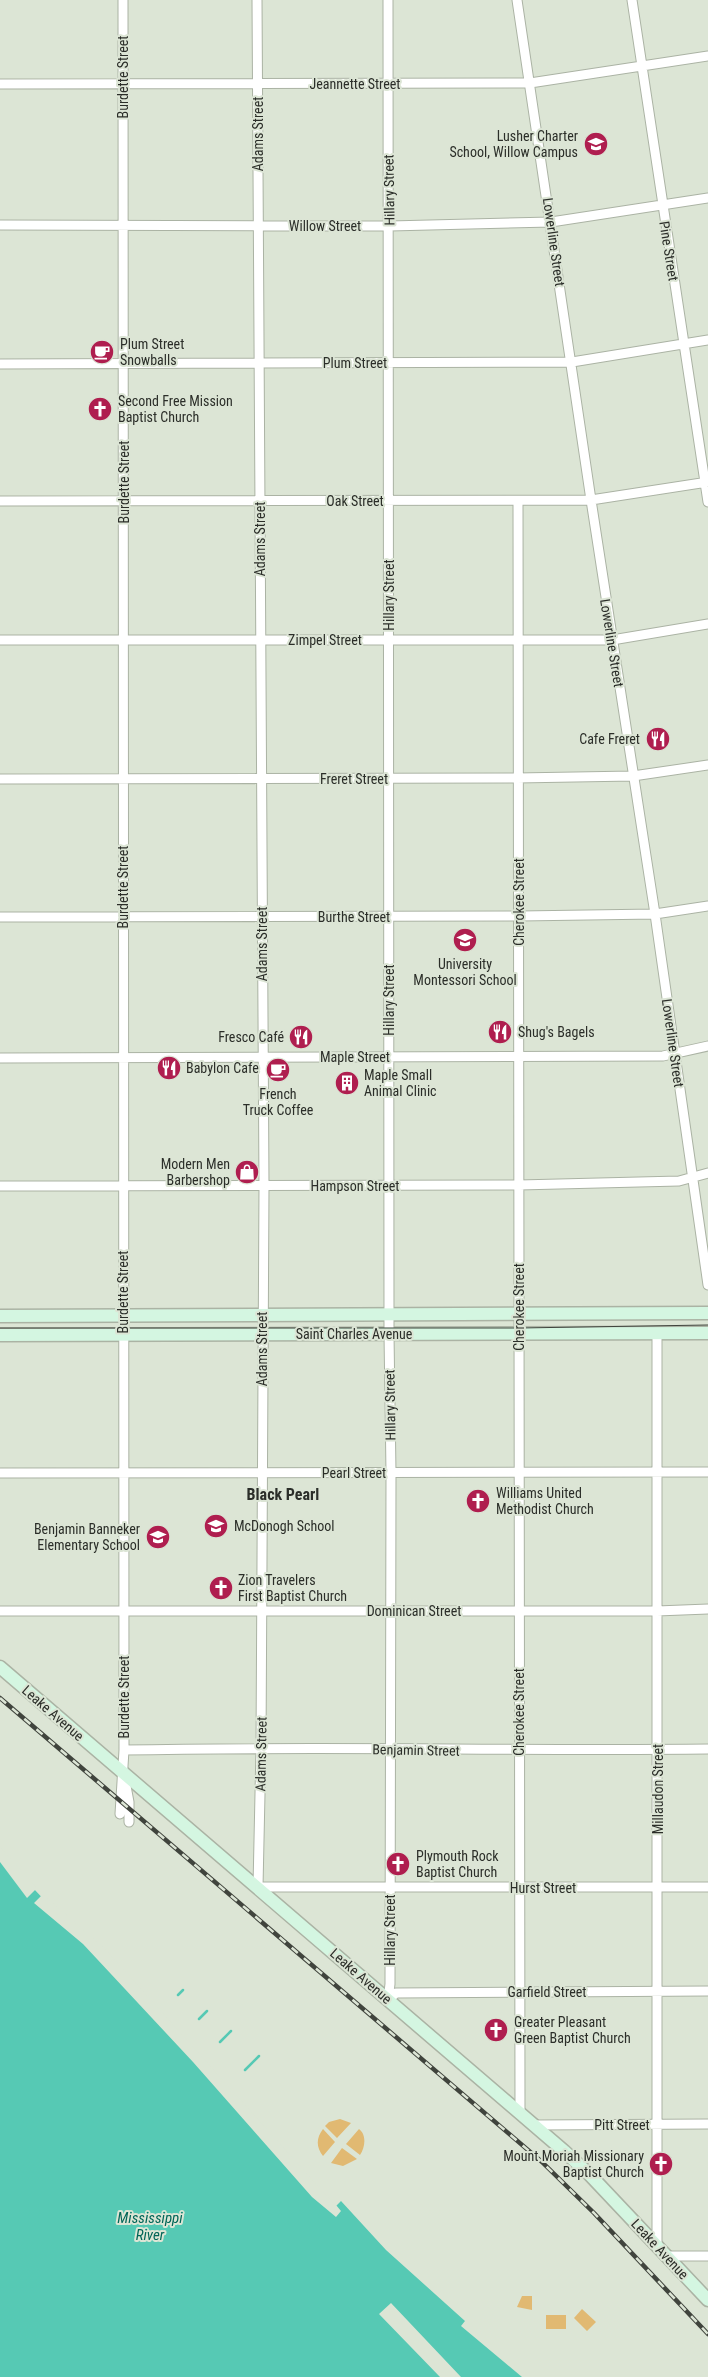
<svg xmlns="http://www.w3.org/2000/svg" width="708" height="2377" font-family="'Roboto Condensed',sans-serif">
<rect width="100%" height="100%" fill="#dce5d5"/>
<!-- green -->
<path fill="#e1b972" d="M340,2119l11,4 -14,15 -12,-12 4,-4z
M323,2129l12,13 -12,14c-7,-9 -7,-18 0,-27z
M359,2129c8,6 6,19 1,26l-14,-11z
M342,2148l15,11 -14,7 -12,-3z
M522,2296h10v14l-15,-3z
M582,2309l14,13 -9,9 -13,-13z
M546,2315h20v14h-20z"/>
<!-- water -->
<path fill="#56c9b4" d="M0,1849l18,23 316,336 7,-7 45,49 79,71 -4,5 61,51h-522z"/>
<!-- pier -->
<path fill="#dce5d5" d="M0,1847l37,41 -10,10 -27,-36z
M43,1894l64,57 227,253 4,-4 2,1 -4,4 5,6 -5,6 -24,-20 -119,-135 -110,-118 -49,-41z
M391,2303l70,74h-21l-61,-63z"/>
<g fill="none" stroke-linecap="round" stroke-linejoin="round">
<!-- stream -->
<path stroke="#56c9b4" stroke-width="2.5" d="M178,1995l5,-5
M199,2019l8,-8
M220,2042l11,-11
M245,2070l14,-14"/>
<!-- street casing -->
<g stroke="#abb3a4" stroke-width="11">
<path id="street" d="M257,0l7,1186 -3,561 -3,140h450
M517,0l74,500 64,414 53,371
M632,0l76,502
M0,84l530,-1 178,-27
M0,225l390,1 161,-4 157,-24
M0,364l572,-2 136,-22
M0,501l591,-1 117,-18
M518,501l2,1611
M0,640h612l96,-16
M0,779l517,-1 116,-2 75,-11
M0,917l520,-1 135,-2 53,-8
M0,1058l663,-2 45,-10
M0,1186l519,-1 160,-4 29,-8
M657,1333v912
M0,1473l708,-1
M0,1611h657l51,-2
M124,1750c195,-4 389,1 584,-1
M126,1786l3,16v20
M120,1814l4,-64 -1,-1750
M388,2000l2,-16 1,-511 -2,-139 -1,-1334
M388,2000l8,-7 312,-2
M535,2125l173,-1
M668,2256h40"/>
</g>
<!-- secondary casing -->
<g stroke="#abb3a4" stroke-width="15">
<path id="secondary" d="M0,1316l708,-3
M0,1335l708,-2
M0,1667l564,484 26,24 118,125"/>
</g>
<!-- street -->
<use href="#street" stroke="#fff" stroke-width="9"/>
<!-- secondary -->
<use href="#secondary" stroke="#d4f6e1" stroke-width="12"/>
<!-- tram -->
<path stroke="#40443d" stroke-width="1" d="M0,1328h519l189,-3"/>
<!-- rail casing -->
<g stroke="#40443d" stroke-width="4.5">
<path id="rail" d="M0,1698l542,464 52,51 114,121"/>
</g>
<!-- rail -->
<use href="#rail" stroke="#dce5d5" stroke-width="2.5" stroke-dasharray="8" stroke-linecap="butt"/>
</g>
<!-- icons -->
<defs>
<g id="school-disc" transform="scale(1.25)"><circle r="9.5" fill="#af1e4f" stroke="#dce5d5"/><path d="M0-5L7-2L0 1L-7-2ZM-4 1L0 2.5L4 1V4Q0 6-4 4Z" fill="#fff"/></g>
<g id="cafe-disc" transform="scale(1.25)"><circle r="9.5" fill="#af1e4f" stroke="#dce5d5"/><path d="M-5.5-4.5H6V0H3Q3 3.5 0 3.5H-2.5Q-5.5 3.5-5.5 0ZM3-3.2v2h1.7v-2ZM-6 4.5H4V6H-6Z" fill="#fff"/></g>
<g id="church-disc" transform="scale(1.25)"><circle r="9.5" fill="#af1e4f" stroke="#dce5d5"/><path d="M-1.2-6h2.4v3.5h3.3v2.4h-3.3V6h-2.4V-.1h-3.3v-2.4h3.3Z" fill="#fff"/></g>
<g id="restaurant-disc" transform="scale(1.25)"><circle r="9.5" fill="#af1e4f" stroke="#dce5d5"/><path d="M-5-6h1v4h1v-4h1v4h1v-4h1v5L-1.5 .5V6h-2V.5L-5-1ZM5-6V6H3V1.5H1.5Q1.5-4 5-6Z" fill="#fff"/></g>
<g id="building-disc" transform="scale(1.25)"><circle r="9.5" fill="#af1e4f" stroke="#dce5d5"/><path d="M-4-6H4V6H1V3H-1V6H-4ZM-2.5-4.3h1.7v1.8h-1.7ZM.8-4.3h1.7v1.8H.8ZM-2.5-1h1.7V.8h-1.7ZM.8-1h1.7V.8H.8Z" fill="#fff"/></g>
<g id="shop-disc" transform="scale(1.25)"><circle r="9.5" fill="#af1e4f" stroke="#dce5d5"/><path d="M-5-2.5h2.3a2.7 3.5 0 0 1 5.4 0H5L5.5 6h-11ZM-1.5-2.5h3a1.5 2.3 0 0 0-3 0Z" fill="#fff"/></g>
</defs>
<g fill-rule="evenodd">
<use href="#school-disc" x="596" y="144"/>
<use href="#cafe-disc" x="102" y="352"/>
<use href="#church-disc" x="100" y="409"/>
<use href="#restaurant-disc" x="658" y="739"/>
<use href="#school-disc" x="465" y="940"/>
<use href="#restaurant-disc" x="500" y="1032"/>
<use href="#restaurant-disc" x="301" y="1037"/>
<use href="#restaurant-disc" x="169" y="1068"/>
<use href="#cafe-disc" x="278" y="1070"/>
<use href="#building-disc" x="347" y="1083"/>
<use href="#shop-disc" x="247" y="1172"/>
<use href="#church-disc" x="478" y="1501"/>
<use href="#school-disc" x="216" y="1526"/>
<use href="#school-disc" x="158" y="1537"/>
<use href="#church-disc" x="221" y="1588"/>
<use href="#church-disc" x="398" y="1864"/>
<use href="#church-disc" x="496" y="2030"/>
<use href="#church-disc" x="661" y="2164"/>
</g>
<g text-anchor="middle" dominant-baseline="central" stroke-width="4" stroke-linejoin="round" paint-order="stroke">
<!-- street labels -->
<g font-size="14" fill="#2b2e29" stroke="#dce5d5">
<text transform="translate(123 77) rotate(-90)">Burdette Street</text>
<text x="355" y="84">Jeannette Street</text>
<text transform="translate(258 134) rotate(-90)">Adams Street</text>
<text transform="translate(389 190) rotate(-91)">Hillary Street</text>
<text x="325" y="226">Willow Street</text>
<text transform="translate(554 242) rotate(82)">Lowerline Street</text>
<text transform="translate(669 251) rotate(81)">Pine Street</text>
<text x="355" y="363">Plum Street</text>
<text transform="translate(124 482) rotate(-90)">Burdette Street</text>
<text x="355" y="501">Oak Street</text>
<text transform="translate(260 539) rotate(-90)">Adams Street</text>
<text transform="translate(389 595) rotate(-90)">Hillary Street</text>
<text x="325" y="640">Zimpel Street</text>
<text transform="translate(612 643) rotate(81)">Lowerline Street</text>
<text x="354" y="779">Freret Street</text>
<text transform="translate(123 887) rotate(-90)">Burdette Street</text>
<text transform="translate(519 902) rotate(-90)">Cherokee Street</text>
<text x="354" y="917">Burthe Street</text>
<text transform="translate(262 944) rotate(-90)">Adams Street</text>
<text transform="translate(389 1000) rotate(-90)">Hillary Street</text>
<text transform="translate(673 1043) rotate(82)">Lowerline Street</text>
<text x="355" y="1057">Maple Street</text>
<text x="355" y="1186">Hampson Street</text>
<text transform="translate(123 1292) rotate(-90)">Burdette Street</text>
<text transform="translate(519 1307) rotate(-90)">Cherokee Street</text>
<text x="354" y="1334">Saint Charles Avenue</text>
<text transform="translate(262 1349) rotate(-90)">Adams Street</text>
<text transform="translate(390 1405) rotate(-91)">Hillary Street</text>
<text x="354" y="1473">Pearl Street</text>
<text x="414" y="1611">Dominican Street</text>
<text transform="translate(124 1697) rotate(-90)">Burdette Street</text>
<text transform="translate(519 1712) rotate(-90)">Cherokee Street</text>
<text transform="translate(53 1713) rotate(41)">Leake Avenue</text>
<text transform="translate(416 1750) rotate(1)">Benjamin Street</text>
<text transform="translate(261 1754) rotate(-89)">Adams Street</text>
<text transform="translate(658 1789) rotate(-90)">Millaudon Street</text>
<text x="543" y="1888">Hurst Street</text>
<text transform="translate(390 1930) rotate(-90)">Hillary Street</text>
<text transform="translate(361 1976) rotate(41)">Leake Avenue</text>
<text x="547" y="1992">Garfield Street</text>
<text x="622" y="2125">Pitt Street</text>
<text transform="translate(660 2249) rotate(47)">Leake Avenue</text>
</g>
<!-- poi labels -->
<g font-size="14" fill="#2b2e29" stroke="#dce5d5" text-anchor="start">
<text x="578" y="136" text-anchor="end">Lusher Charter<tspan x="578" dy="16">School, Willow Campus</tspan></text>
<text x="120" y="344">Plum Street<tspan x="120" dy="16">Snowballs</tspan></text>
<text x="118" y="401">Second Free Mission<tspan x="118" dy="16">Baptist Church</tspan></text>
<text x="640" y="739" text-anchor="end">Cafe Freret</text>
<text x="465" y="964" text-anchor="middle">University<tspan x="465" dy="16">Montessori School</tspan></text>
<text x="518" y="1032">Shug's Bagels</text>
<text x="284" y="1037" text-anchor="end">Fresco Café</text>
<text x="186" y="1068">Babylon Cafe</text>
<text x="364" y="1075">Maple Small<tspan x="364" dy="16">Animal Clinic</tspan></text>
<text x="278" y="1094" text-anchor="middle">French<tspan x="278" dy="16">Truck Coffee</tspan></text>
<text x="230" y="1164" text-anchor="end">Modern Men<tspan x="230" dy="16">Barbershop</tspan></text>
<text x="496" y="1493">Williams United<tspan x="496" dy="16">Methodist Church</tspan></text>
<text x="234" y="1526">McDonogh School</text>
<text x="140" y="1529" text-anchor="end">Benjamin Banneker<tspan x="140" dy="16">Elementary School</tspan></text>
<text x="238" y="1580">Zion Travelers<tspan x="238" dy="16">First Baptist Church</tspan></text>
<text x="416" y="1856">Plymouth Rock<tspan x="416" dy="16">Baptist Church</tspan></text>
<text x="514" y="2022">Greater Pleasant<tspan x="514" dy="16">Green Baptist Church</tspan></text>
<text x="644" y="2156" text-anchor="end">Mount Moriah Missionary<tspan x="644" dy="16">Baptist Church</tspan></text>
</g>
<!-- water labels -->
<g font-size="15" font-style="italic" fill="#006557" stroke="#dce5d5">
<text x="150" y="2218">Mississippi<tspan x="150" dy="17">River</tspan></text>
</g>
<!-- quarter labels -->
<g font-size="16" font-weight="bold" fill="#2b2e29" stroke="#dce5d5">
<text x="283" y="1494">Black Pearl</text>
</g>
</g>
</svg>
